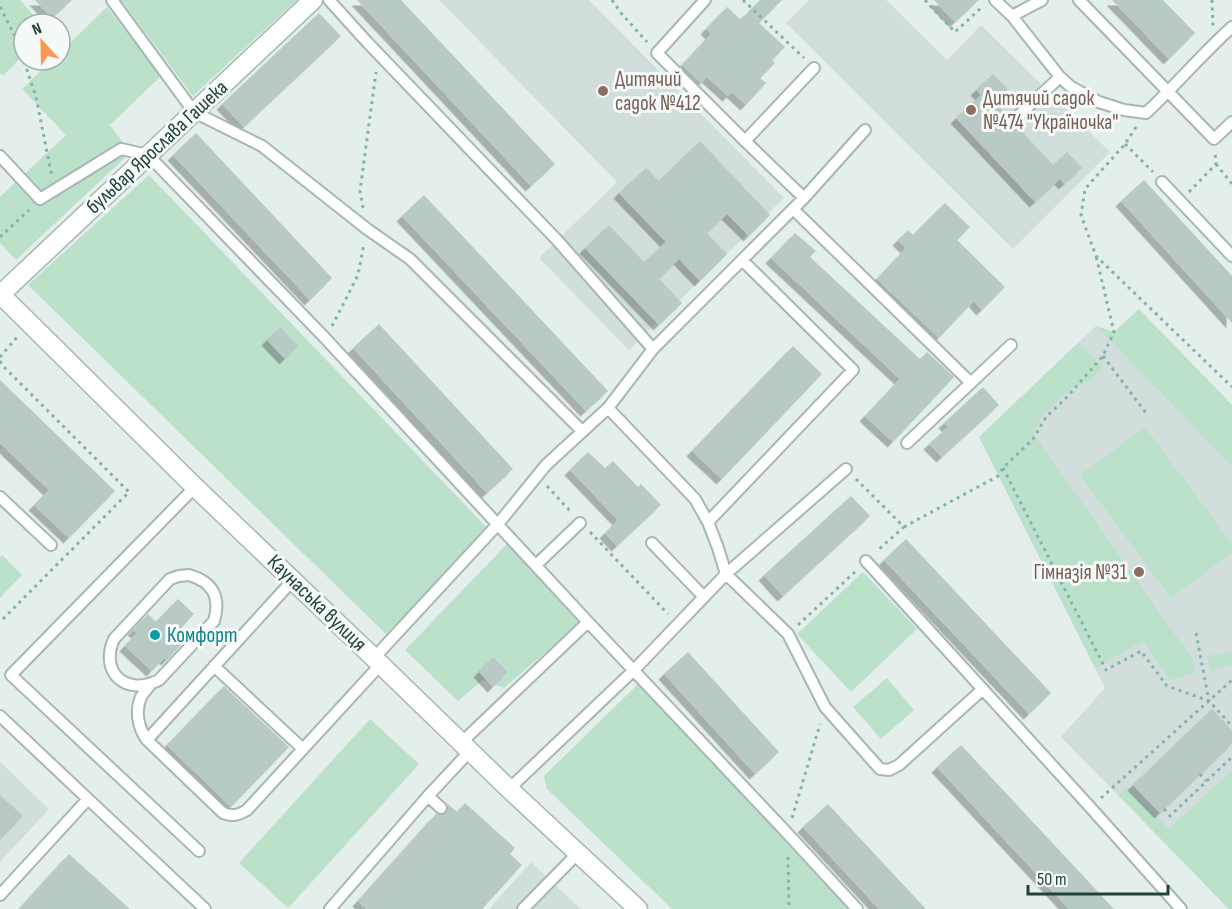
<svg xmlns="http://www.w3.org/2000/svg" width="1232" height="909" font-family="'Sofia Sans Condensed',sans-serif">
<defs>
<filter id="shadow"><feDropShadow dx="-5.5" dy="5.5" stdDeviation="0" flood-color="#0004"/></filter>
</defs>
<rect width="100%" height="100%" fill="#e4eeeb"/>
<!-- built -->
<path fill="#d2dedb" d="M439,0h150l195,198 -155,152 -90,-92 78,-76z
M809,0h77l61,60 34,-35 129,127 -97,97 -227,-226z
M1139,309l93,96v504h-3l-168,-172 44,-49 -126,-251 117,-111 18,6z
M0,762l49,47 -49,53z
M531,862l50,47h-92z"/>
<!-- green -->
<path fill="#bbe1cb" d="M0,0h20l21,24h-17v30l-21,22 -3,-3z
M121,0h176l-104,96z
M107,7l54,69 -51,49 20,28 -114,107 -16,-17v-46l66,-62 -44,-46 30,-29h8v-7z
M149,175l341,356 -102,105 -360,-351z
M1139,309l93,96v61l-136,-140 18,6z
M1078,343l25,24 -13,14 -18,7 -30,28 -9,17 160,227 2,13 -25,7 -27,-39 -48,27 -116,-231z
M1145,427l87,117v9l-61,45 -91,-123z
M507,544l72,75 -3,7 -72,62 -21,-8 -25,21 -53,-51z
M2,555l20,20 -22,23v-41z
M863,572l54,57 -66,63 -54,-58z
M1232,652v12l-21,7 -4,-15z
M887,678l27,32 -33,29 -28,-32z
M637,685l11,2 203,222h-179l-125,-120 -3,-13z
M370,719l49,45 -131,144 -49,-45z
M1232,770v139h-3l-111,-114 9,-8 42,42z"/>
<!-- building -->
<path fill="#b9c9c5" filter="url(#shadow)" d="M35,0h37l-20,18z
M357,0h44l154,164 -24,22z
M760,0h22l-23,23 26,24 -13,13 3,3 -15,15 6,5 -20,22 -14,-13 -4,4 -21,-19 -6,6 -19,-18 29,-31 -5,-5 21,-22 13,12 3,-3 1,1z
M934,0h45l-24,22z
M1112,0h51l32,33 -26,26z
M319,13l22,23 -97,91 -22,-23z
M993,74l15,15 -14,13 15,16 1,5 6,2 37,40 14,-13 15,16 -18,16 -4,-5 -25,23 -79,-84 25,-23 -5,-5z
M196,133l136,145 -22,22 -137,-145z
M700,141l70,74 -21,21 -22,-22 -20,19 20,21 -27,27 -21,-22 -20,20 23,24 -23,22 -74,-77 24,-23 35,37 22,-20 -47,-49 27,-25 13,13z
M1144,180l88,96v47l-111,-122z
M424,195l184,196 -22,20 -184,-195z
M945,203l25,24 -13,13 48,47 -23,23 -8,-9 -35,37 -62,-59 29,-31 -8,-8 10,-10 5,5z
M795,233l21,18 -6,6 110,102 7,-7 27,25 -61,65 -28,-26 35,-37 -129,-121z
M379,324l134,145 -26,24 -134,-145z
M280,327l18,19 -13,13 -18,-19z
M793,346l29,28 -100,105 -30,-28z
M0,380l115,111 -46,47 -35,-33 15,-15 -49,-47z
M983,387l16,18 -57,52 -13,-13 19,-17 -4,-4z
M588,452l17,16 8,-7 25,26 3,-3 20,21 -44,41 -12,-13 13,-13 -48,-50z
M851,496l19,20 -87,80 -19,-21z
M906,539l145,154 -22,21 -145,-154z
M178,599l16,15 -21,23 8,8 -14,15 -3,-2 -12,13 -27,-25 12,-13 -4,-3 15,-16 8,8z
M688,652l91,100 -24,22 -91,-100z
M493,657l15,15 -15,15 -14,-15z
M224,686l65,61 -58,60 -64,-62z
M1212,709l20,21v14l-72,69 -27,-28z
M961,745l126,135 27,29h-45l-132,-142z
M0,795l23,21 -23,24z
M446,802l11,10 8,-9 50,45 -5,6 12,11 -40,44h-116l-8,-8 78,-87 7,1 4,-2 1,-7z
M828,804l98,105h-47l-76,-82z
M69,854l31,28 30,27h-111z"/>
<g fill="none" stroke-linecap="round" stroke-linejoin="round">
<!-- service casing -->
<g stroke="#a6b7b4" stroke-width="14">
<path id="service" d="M112,0l82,112 68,34 105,83 43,30 172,172
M329,0l38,42 190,198 96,109
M705,0l-48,53 88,88 59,57
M995,0l17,16 30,-16
M1079,0l135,139 18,-17
M1012,16l48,61 11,10 28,15 25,8 22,3c30,-28 56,-59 86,-86
M1016,118l44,-41
M745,141l69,-73
M0,156l40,43 81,-50 27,6 177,183 263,284 199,211 70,76
M1162,182l70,74
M793,209l178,174
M608,408l87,91 13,23 10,26 8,26 62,60 37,73 55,62 9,1 10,-5 84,-76
M907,443l104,-98
M195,487l-184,188 188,176
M0,497l51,48
M708,522l145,-152 -111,-110
M652,543l52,54
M866,561l224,246 91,102
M536,565l44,-42
M189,575c24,7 32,22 25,46l-55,59c-33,17 -60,-8 -45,-41l56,-60 9,-3z
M374,658l124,-134 48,-59 62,-57 45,-59 151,-151 61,-68
M214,666l89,83
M150,685c-3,4 -7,8 -9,12 -6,14 -3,31 6,43l146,-160
M0,716l88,83
M147,740l76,73c10,4 15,2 24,-3l134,-146
M462,742l126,-120
M509,789l125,-119 92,-96 120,-105
M428,796l13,12
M0,895l88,-96 117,110
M330,909l98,-113 42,-45
M523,909l55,-56"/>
</g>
<!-- minor casing -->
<g stroke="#a6b7b4" stroke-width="21">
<path id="minor" d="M0,294l195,193 179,171 135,131 129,120
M1,294l312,-294"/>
</g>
<!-- path -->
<path stroke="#82b4ac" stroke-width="3" stroke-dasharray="3 4.5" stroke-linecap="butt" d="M612,0l9,13 26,29
M743,0l61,58
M925,0l30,32 27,-25
M1212,0l1,26
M0,7l17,33 19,57 16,80
M1136,127l-11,17 -40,45 -4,26 15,41 136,131
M1125,144l28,28
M1216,164l16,20
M1189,192l27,-28 -1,-11
M363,208l-3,-17 16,-119
M0,237l29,-27
M332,326l26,-51 6,-31
M1103,356l43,57
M0,357l18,-21
M0,361l3,5 126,126 -129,130
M1003,468l103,202 35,-19 26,35 42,15 23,25
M856,479l48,48 -27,24
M547,486l24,26
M904,527l94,-51 5,-8 30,-29 13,-22 21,-20 36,-41 11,-24 -18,-76
M590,532l78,82
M798,625l59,-55
M1196,633l13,68
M1200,774l6,7
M1101,798l131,-118
M1164,809l6,7 62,-59
M792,818l28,-94
M788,857l1,52"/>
<!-- service -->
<use href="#service" stroke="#fff" stroke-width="10"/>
<!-- minor -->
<use href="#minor" stroke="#fff" stroke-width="18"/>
</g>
<!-- markers -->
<g fill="#8d6e63" stroke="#f5faf8" stroke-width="2">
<circle cx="603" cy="91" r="6"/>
<circle cx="971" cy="110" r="6"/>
<circle cx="1139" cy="572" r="6"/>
</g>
<circle fill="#0f9aa8" stroke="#f5faf8" stroke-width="2" cx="155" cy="635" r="6"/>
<g text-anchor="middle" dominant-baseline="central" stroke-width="6" stroke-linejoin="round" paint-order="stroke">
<!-- education labels -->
<g font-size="21" fill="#785e54" stroke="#f5faf8" text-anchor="start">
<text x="615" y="79">Дитячий<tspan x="615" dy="24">садок №412</tspan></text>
<text x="983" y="98">Дитячий садок<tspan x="983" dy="24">№474 "Україночка"</tspan></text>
<text x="1127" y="572" text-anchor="end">Гімназія №31</text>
</g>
<!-- street labels -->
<g font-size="21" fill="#21413e" stroke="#f5faf8">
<text transform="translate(157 147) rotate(-43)">бульвар Ярослава Гашека</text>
<text transform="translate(317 603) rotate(44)">Каунаська вулиця</text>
</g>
<!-- culture labels -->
<g font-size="21" fill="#0d838f" stroke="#f5faf8" text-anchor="start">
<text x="167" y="635">Комфорт</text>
</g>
</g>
<!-- north arrow -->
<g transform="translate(42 42) rotate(338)"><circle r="28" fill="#f5faf8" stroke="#a0b0ae" stroke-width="1.5"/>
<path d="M0-4.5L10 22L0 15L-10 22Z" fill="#fb9854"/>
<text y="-9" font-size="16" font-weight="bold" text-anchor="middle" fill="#21413e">N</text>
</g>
<!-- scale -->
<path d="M1028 885v9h140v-9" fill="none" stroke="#21413e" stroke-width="3"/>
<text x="1037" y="885" font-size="18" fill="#21413e" stroke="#f5faf8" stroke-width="4.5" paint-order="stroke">50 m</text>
</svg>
